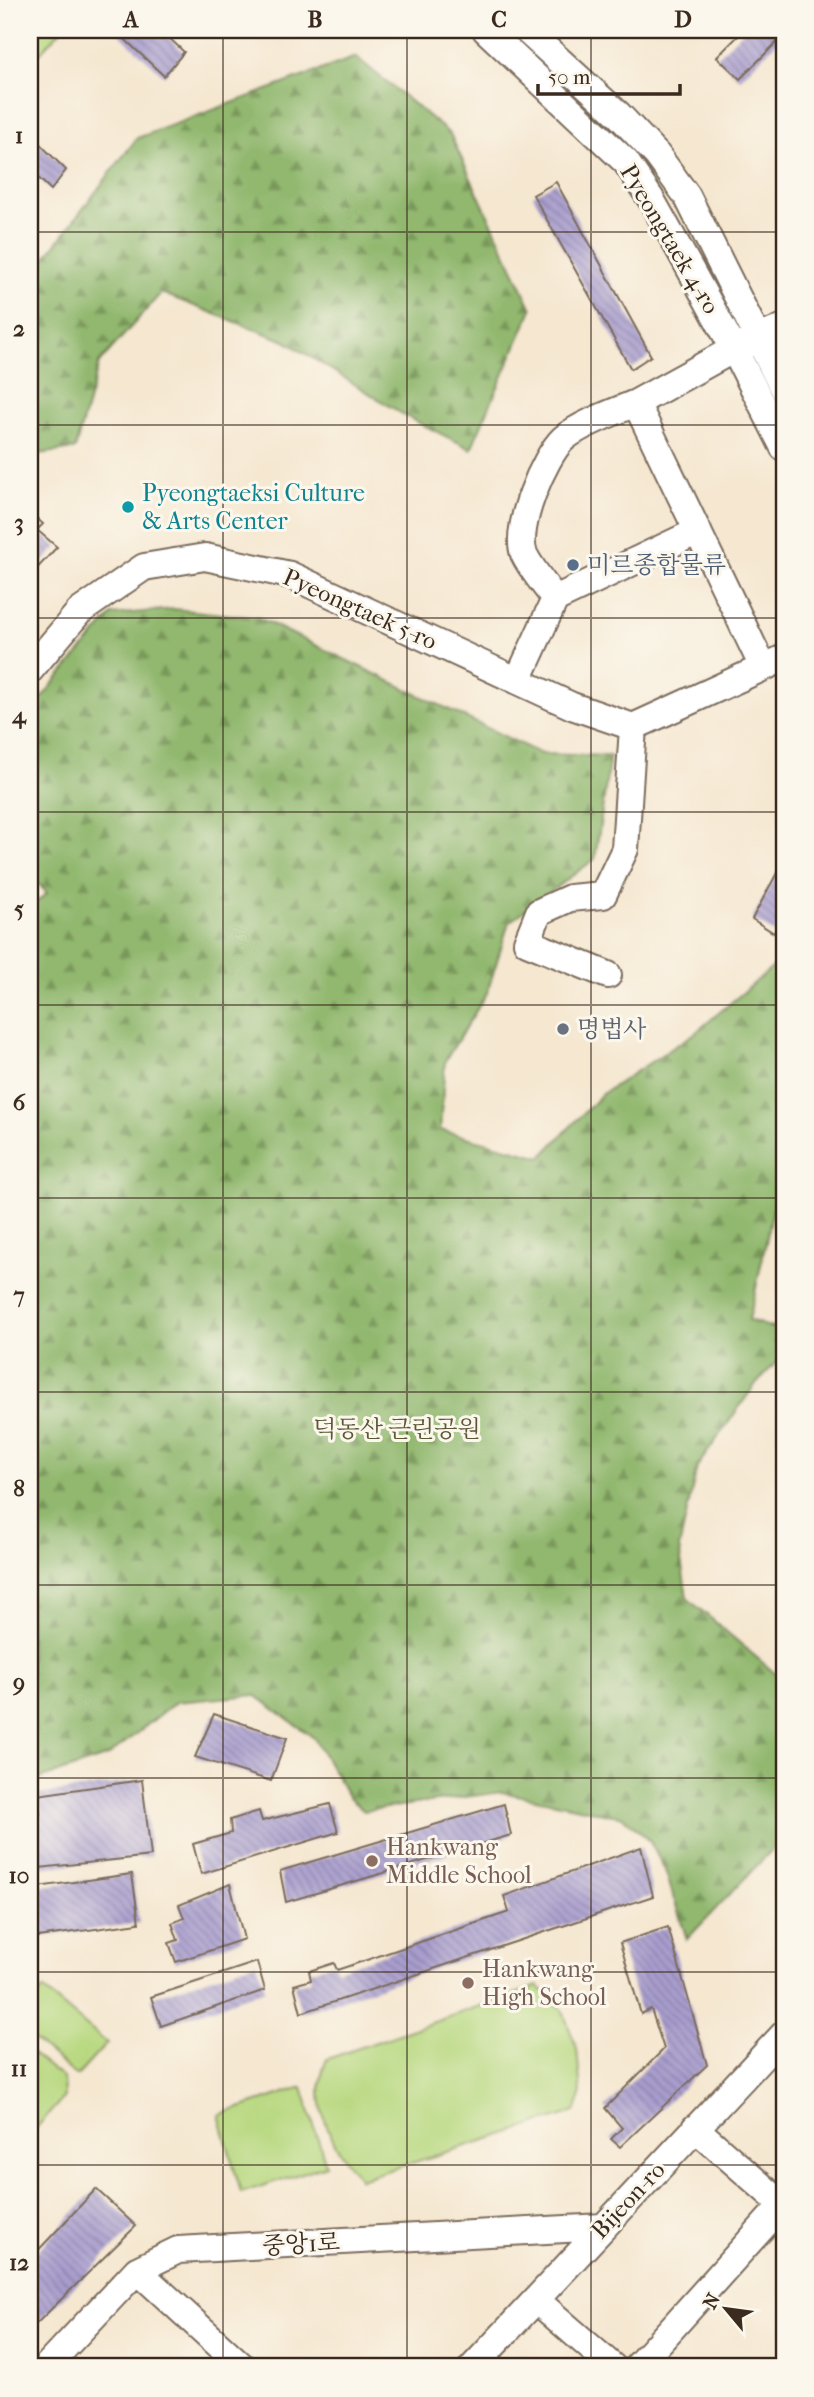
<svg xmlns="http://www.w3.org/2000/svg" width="814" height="2397" font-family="'IM FELL French Canon','Noto Serif KR',serif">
<defs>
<pattern id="forest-firs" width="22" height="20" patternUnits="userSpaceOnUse" patternTransform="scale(1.75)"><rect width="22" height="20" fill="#91b86e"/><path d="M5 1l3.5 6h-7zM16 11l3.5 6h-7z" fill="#78965a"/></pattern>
<pattern id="building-back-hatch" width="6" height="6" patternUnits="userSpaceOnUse" patternTransform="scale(1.75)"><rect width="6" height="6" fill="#a89dce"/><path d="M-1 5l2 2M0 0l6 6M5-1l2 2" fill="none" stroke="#8a80a7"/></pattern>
</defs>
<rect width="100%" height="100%" fill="#fbf7ec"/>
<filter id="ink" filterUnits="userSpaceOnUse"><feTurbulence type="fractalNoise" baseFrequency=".0143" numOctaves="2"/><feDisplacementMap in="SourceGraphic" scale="14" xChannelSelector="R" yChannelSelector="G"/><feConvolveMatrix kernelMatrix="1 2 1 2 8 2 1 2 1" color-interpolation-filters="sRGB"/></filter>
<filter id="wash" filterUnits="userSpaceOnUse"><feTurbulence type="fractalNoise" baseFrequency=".00686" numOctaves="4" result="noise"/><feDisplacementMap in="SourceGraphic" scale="28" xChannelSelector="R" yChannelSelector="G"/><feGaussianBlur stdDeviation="1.57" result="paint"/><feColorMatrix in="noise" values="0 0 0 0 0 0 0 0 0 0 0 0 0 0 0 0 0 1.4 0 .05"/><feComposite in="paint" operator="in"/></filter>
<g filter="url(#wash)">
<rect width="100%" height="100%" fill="#f5e7d0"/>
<!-- grass -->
<path fill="#b7d87f" stroke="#79814e" stroke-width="2" d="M30,30h31l-31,34z
M538,1986l24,23 15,40 4,46 -6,17 -215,67c-28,-33 -52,-77 -33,-120z
M43,1989l64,54 -30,33 -47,-39v-32z
M30,2052l33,26 1,19 -34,38z
M302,2087l24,78 -85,28 -22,-78z"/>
<!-- forest -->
<path fill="url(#forest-firs)" stroke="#667146" stroke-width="2" d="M356,57l94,77 82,175 -61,140 -64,-32 -122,-76 -124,-48 -62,70 -24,86 -45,6v-177l107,-140z
M174,609l85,9 282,136 69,2 -15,103 -86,63 -22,71 -42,68 -5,69 101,27 61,-63 93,-61 89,-75v201l-35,161 35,12v22l-29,31 -58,82 -18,81 8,50 97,83v156l-97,102 -22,-69 -16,-30 -26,-23 -121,-25 -138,19 -15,-13 -35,-60 -59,-43 -79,7 -68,54 -78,26v-874l17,-15 -17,-18v-164l82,-96z"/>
<g id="blocks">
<!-- building -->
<path fill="url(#building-back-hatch)" d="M120,30h41l23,22 -20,24 -47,-44z
M744,30h40v5l-44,44 -23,-22z
M30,134l36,36 -15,20 -21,-20z
M556,182l95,174 -20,13 -98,-174z
M32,514l11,10 -6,6 20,17 -27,29v-59z
M784,860v55l-10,18 -22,-14z
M214,1714l73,24 -16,43 -76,-24z
M142,1780l9,76 -121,13v-54l10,-1 -3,-19z
M330,1804l8,28 -137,42 -8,-30 38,-11 -1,-13 29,-9 3,10z
M504,1804l7,31 -225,67 -6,-31z
M641,1847l12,49 -352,117 -7,-28 17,-5 -2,-9 25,-8 3,7 172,-58 -5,-16z
M132,1874l7,49 -109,15v-50z
M230,1884l14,55 -68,23 -7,-19 9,-3 -6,-17 12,-5 -5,-13z
M668,1927l39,138 -87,82 -9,-8 11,-11 -17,-20 59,-59 -13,-40 -10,5 -21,-71z
M257,1962l8,28 -104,36 -10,-29z
M96,2189l40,37 -99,97 -7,-7v-57z"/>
</g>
</g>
<g filter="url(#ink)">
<use href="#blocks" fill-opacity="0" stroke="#7c6c5c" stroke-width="2"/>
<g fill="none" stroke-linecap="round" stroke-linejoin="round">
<!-- minor casing -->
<g stroke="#7c6c5c" stroke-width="30">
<path id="minor" d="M486,30l140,132 25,37 28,50 55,100 50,99
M526,30l92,84 39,41 30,41 97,194
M636,403c-20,8 -58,22 -73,36 -19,18 -49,89 -39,115 7,15 21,31 31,45l143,-68
M763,667l-127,-264 98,-54 50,-22
M30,670l49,-58 65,-45 61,-10 85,18 282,131 61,21 151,-69
M518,680l37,-81
M608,975l-81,-33 12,-30 31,-14 33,-3 22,-46 8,-122
M695,2128l89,78
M137,2270l106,97
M536,2300l77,67
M46,2367l91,-97 41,-20 425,-23
M473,2367l311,-333
M637,2367l147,-164"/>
</g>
<!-- minor -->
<use href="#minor" stroke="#fff" stroke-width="26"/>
</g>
</g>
<!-- grid -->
<path fill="none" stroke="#3b2a1e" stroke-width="2" stroke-opacity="0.55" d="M223,30v2337M407,30v2337M591,30v2337M30,232h754M30,425h754M30,618h754M30,812h754M30,1005h754M30,1198h754M30,1392h754M30,1585h754M30,1778h754M30,1972h754M30,2165h754"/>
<!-- markers -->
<circle fill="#0f9aa8" stroke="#fbf7ec" stroke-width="2.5" cx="128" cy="507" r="7"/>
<circle fill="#5c6f8a" stroke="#fbf7ec" stroke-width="2.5" cx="573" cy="565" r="7"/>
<circle fill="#6b7280" stroke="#fbf7ec" stroke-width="2.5" cx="563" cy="1029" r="7"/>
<g fill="#8d6e63" stroke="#fbf7ec" stroke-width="2.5">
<circle cx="372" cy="1861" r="7"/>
<circle cx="468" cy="1983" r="7"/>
</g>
<g text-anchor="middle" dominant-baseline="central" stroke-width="6" stroke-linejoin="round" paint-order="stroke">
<!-- street labels -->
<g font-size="24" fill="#3b2a1e" stroke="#fbf7ec">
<text transform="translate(670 239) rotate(59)">Pyeongtaek 4-ro</text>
<text transform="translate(360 609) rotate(24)">Pyeongtaek 5-ro</text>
<text transform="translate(628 2200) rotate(-47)">Bijeon-ro</text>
<text transform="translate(301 2244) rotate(-3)">중앙1로</text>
</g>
<!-- culture labels -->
<g font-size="24" fill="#0d838f" stroke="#fbf7ec" text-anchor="start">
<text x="142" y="493">Pyeongtaeksi Culture<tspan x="142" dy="28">&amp; Arts Center</tspan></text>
</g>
<!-- service labels -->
<g font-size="24" fill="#4e5e75" stroke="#fbf7ec" text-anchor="start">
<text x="587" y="565">미르종합물류</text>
</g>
<!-- worship labels -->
<g font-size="24" fill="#5b616d" stroke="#fbf7ec" text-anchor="start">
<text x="577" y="1029">명법사</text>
</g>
<!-- park labels -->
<g font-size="24" fill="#5a5636" stroke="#fbf7ec">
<text x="397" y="1429">덕동산 근린공원</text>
</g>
<!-- education labels -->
<g font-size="24" fill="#785e54" stroke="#fbf7ec" text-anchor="start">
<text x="386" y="1847">Hankwang<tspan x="386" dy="28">Middle School</tspan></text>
<text x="482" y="1969">Hankwang<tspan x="482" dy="28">High School</tspan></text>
</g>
</g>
<!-- margin -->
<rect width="814" height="2397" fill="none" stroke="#fbf7ec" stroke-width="77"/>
<!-- north arrow -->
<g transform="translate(726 2309) rotate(299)" stroke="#fbf7ec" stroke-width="5" paint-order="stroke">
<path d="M0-5L12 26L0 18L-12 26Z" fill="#3b2a1e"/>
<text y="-10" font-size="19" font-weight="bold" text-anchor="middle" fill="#3b2a1e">N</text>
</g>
<!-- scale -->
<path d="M538 84v10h142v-10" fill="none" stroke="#3b2a1e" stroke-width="3.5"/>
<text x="548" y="84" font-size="21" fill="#3b2a1e" stroke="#fbf7ec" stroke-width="5" paint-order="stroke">50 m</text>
<rect x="38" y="38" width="738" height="2320" fill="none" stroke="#3b2a1e" stroke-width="2.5"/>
<g font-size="23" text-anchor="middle" font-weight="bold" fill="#3b2a1e">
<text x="131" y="27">A</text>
<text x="315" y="27">B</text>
<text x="499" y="27">C</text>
<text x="683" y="27">D</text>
<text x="19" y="143">1</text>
<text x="19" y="336">2</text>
<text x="19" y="530">3</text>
<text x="19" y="723">4</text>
<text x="19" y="916">5</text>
<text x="19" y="1110">6</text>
<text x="19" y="1303">7</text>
<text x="19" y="1496">8</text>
<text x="19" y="1690">9</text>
<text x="19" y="1883">10</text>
<text x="19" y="2076">11</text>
<text x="19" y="2270">12</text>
</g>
</svg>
